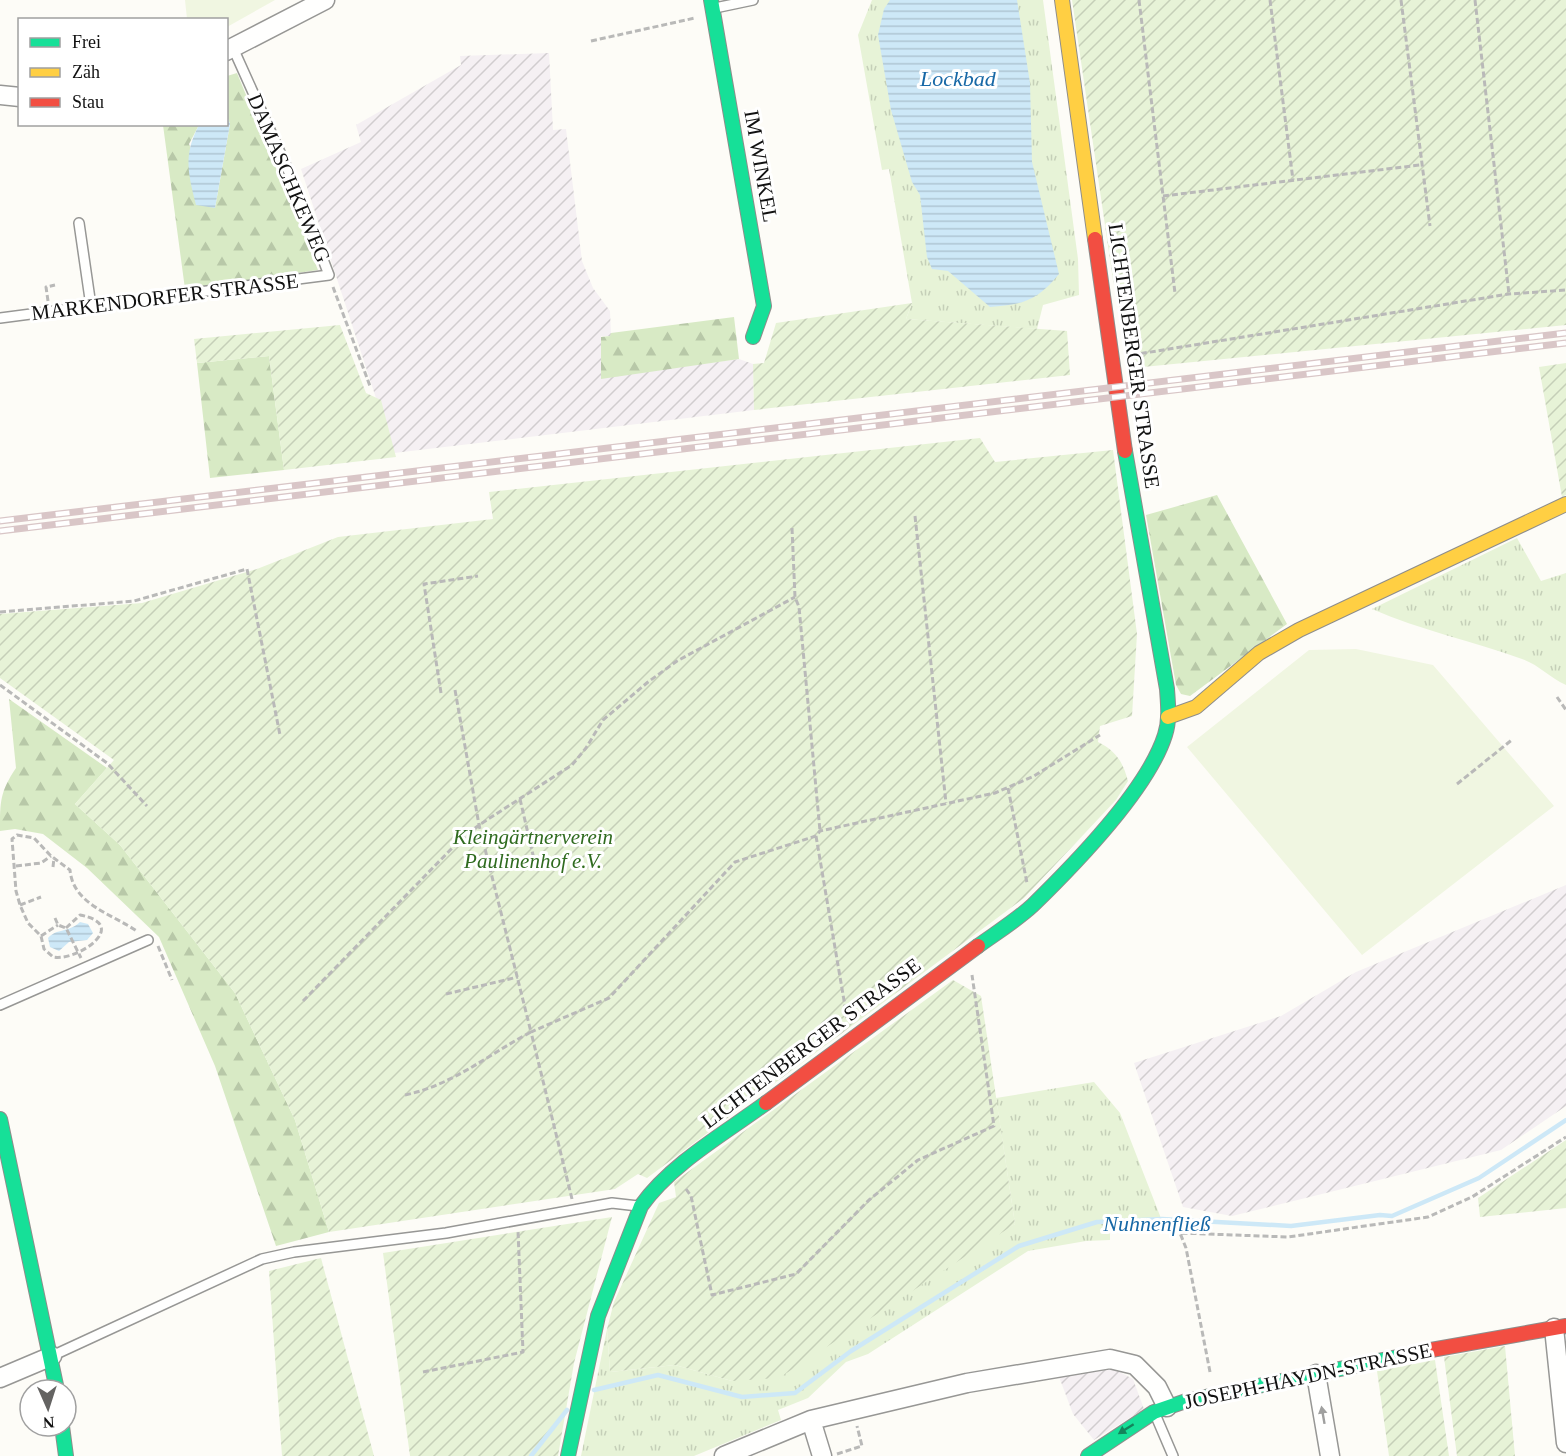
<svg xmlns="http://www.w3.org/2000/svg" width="1566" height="1456" font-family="Georgia,serif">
<defs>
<pattern id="industrial-furrows" width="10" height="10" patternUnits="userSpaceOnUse" patternTransform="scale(1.5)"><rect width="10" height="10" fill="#f5f0f3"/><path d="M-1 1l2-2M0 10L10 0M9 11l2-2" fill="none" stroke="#d1cdcf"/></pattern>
<pattern id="grass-tufts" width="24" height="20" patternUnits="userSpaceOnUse" patternTransform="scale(1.5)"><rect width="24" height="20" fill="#e7f3d7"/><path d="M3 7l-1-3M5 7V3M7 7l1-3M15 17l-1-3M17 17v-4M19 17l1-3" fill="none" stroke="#c5cfb8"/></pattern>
<pattern id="forest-firs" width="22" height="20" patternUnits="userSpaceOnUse" patternTransform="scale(1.5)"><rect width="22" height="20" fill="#d8eac5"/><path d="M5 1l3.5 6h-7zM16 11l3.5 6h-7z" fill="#b8c8a8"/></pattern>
<pattern id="garden-furrows" width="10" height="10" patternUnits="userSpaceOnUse" patternTransform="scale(1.5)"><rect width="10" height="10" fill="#e7f3d7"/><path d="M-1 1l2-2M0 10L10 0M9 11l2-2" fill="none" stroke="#c5cfb8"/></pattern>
<pattern id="water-rules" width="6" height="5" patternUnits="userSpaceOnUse" patternTransform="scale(1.5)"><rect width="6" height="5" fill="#cde8f7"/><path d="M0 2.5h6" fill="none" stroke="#afc6d3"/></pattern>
</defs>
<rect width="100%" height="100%" fill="#fdfcf7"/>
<!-- industrial -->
<path fill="url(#industrial-furrows)" d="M549,53l4,77 13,-1 16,132 11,27 17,23 1,25h-10v42l138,-19 14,5 1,46 -360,43 -93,-284 60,-27 -5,-17 105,-60 -1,-9z
M1566,885v221l-65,44 -269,66 -49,-9 -49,-144 147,-47 75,-44z
M1110,1367l23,12 11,30 -50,31 -21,-26 -15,-40z"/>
<!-- grass -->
<path fill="url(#grass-tufts)" d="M872,0h171l35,259 1,36 -36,10 -6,24 -131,-10 6,-16 -23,-134 -7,1 -24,-135z
M1517,538l24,43 25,-8v112c-16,-7 -28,-21 -44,-26 -50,-18 -102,-29 -150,-50z
M1094,1082l26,31 44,113 -54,1v13l-24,1 -58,10 -160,103 -22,8 -38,36 -30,12 3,10 -87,36h-113l26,-127 3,43 65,-7 57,16 283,-157 -19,-126z"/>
<!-- forest -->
<path fill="url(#forest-firs)" d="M237,73l81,197 -133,19 -22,-164h36l-10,19 26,64 15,-84 -3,-8v-40z
M734,317l5,42 -138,20v-42l9,-1 1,-3z
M269,356l15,114 -74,8 -13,-115z
M1217,495l70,129 -97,72 -9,-2 -5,-9 -30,-170z
M9,699l98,69 -32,36 45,41 115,148 60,127 34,112 -53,14 -61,-180 -56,-129 -72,-69 -44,-34 -28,-5 -15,2c0,-30 0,-39 16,-63z"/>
<!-- garden -->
<path fill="url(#garden-furrows)" d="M1072,0h494v325l-433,43 -20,-88z
M912,303l-6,16 161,12 3,44 -316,35 -1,-46 11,-1 12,-40z
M340,325l26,68 15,7 15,57 -112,13 -15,-114 -72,7 -3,-24z
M1566,363v132l-4,2 -23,-130z
M980,438l15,24 118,-12 24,184 -5,82 -32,10 -2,16c18,9 25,20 30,39l-12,19 -92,98 -377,280 -9,-4 -23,15 -286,43 -34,-112 -60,-127 -115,-148 -45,-41 39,-44 -114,-82v-64l142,-11 115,-34 81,-32 155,-18 -4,-27z
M953,980l28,16 34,228 -236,154 -47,3 -57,-16 -65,7 -3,-43 7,-27 45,-99 17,-6 -2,-15z
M1566,1140v68l-86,9 -2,-19z
M612,1217l-38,146 -16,93h-148l-27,-203z
M321,1258l53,198h-92l-13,-185z
M1505,1346l10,110h-58l-13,-99z
M1435,1360l14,96h-60l-12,-85z"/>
<!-- pitch -->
<path fill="#f0f6e1" d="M185,0h90l-48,27 -1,-7 -39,-1z
M1356,649l77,16 121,141 -192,149 -175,-208 122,-97z"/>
<!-- water -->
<path fill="url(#water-rules)" d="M890,0h127l13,83 2,79 27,112c-21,26 -36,31 -69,33l-42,-36 -16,-2 -5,-12 -7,-62 -8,-13 -21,-72 -13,-75 6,-26z
M227,116l3,8 -15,84 -19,-3c-8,-32 -13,-50 3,-80l27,-1z
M80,922l8,2 5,9 -6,7 -18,2 -10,9 -9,-4 -2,-9c9,-10 20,-5 32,-16z"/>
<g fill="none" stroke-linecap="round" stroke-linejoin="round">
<!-- stream -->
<path stroke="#cde8f7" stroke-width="4.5" d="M594,1390l64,-15 84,22 53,-4 56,-42 168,-105 78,-24 65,-3 129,7 89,-11 12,1 87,-38 87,-58
M531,1456l36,-46"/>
<!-- lane casing -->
<g stroke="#979795" stroke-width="12">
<path id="lane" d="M715,8l38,-8
M79,223l12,83
M0,318l329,-43 -37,-96 -59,-131
M0,1005l148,-65
M54,1355l208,-96 32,-7 152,-19 166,-30 26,3
M1155,1414l18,42"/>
</g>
<!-- street casing -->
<g stroke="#979795" stroke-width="21">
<path id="street" d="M226,51l99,-51
M0,95l20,2
M1554,1328l12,115
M1316,1374l14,82
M0,1378l52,-22
M811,1420l11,36
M724,1456l87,-36 156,-37 143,-24 25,6 22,22 10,20"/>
</g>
<!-- fast casing -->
<g stroke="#8e8d8b" stroke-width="16">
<path id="fast" d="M711,0l53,306 -11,31
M978,946c18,-13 39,-26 55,-41 41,-40 115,-116 132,-170 5,-15 3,-31 2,-46l-42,-238
M0,1119l57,271
M62,1426l4,30
M568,1456l30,-140 43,-110c31,-43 83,-72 125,-103
M1088,1456l66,-44 32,-11 245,-51"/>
</g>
<!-- slow casing -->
<g stroke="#8e8d8b" stroke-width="16">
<path id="slow" d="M1062,0l33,239
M1168,717l28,-10 63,-54 40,-23 267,-126"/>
</g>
<!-- jam casing -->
<g stroke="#8e8d8b" stroke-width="16">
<path id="jam" d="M1095,239l30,212
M766,1103l212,-157
M1431,1350l135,-24"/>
</g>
<!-- path -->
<path stroke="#b9b9b8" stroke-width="3" stroke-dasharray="6 3" stroke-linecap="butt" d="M1139,0l36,293
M1270,0l23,180
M1401,0l29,226
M1475,0l34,294
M591,41l104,-23
M1163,196l257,-31
M333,287l37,99
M48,301l-2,-14 9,-2
M1132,355l377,-61 57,-4
M915,516l31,287
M792,528l3,69 4,10 21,224
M0,612l134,-11 113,-32 33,166
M0,685l107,78 40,43
M441,693l-17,-109 54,-8
M1557,697l9,13
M1457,784l56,-45
M1008,788l19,95
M520,799l16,69
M816,836l31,182
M16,866l25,-3 10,-7
M53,867l1,-9
M20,905l21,-8
M55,918l3,7 8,3 15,30
M66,928l14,-13c52,10 -4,47 -27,42l-9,-8 -3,-13 -13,-13 -8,-18 -4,-14 -4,-52 5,-4 17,3 17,18 19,14c3,35 43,44 68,62
M41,936l17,-11
M158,946l14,34
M446,994l72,-17
M303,1001l156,-160 20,-16 93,-60 14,-17 17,-28 45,-38 29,-21 118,-64
M405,1095c48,-10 84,-41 126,-63l-52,-207 -24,-135
M686,1189l5,7 21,99 84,-21 73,-74 49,-40 76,-34 -22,-151
M572,1199l-41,-167 78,-34 126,-136 81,-26 4,-5 175,-38 39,-17 66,-41
M423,1372l100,-20 -5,-121
M1210,1372l-24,-124 -6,-15 108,4 140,-20 44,-20 94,-60
M837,1454l25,-8 -5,-20"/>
<!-- lane -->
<use href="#lane" stroke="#fffffe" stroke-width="9"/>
<!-- street -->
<use href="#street" stroke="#fffffe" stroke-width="18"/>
<!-- fast -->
<use href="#fast" stroke="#16e098" stroke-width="14"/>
<!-- slow -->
<use href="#slow" stroke="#ffcf43" stroke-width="14"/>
<!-- jam -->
<use href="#jam" stroke="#f24e42" stroke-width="14"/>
<!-- rail casing -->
<g stroke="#d9c6c7" stroke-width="7">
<path id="rail" d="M0,521l1566,-188
M0,531l1566,-188"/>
</g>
<!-- rail -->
<use href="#rail" stroke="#fff" stroke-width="4.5" stroke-dasharray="14" stroke-linecap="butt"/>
</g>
<!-- one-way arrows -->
<defs><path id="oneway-solid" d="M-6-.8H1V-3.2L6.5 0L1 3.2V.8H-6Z" transform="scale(1.5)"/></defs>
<use fill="#a0a09f" href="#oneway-solid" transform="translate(1323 1415) rotate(-100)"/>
<use fill="#14835b" href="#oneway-solid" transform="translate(1126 1429) rotate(148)"/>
<g text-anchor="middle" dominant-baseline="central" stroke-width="6" stroke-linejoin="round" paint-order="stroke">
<!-- street labels -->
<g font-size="21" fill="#111" stroke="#fff">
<text transform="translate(761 166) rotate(80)">IM WINKEL</text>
<text transform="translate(289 178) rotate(67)">DAMASCHKEWEG</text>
<text transform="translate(165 297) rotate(-7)">MARKENDORFER STRASSE</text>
<text transform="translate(1134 356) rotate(82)">LICHTENBERGER STRASSE</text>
<text transform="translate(811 1043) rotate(-37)">LICHTENBERGER STRASSE</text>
<text transform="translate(1308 1376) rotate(-12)">JOSEPH-HAYDN-STRASSE</text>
</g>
<!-- park labels -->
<g font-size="21" font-style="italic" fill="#2f6b1f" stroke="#fff">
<text x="533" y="837">Kleingärtnerverein<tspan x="533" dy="24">Paulinenhof e.V.</tspan></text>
</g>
<!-- water labels -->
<g font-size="22" font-style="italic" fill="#1768a6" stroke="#fff">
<text x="958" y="78">Lockbad</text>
<text x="1157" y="1223">Nuhnenfließ</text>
</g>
</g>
<!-- legend -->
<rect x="18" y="18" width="210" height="108" fill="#ffffff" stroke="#a0a0a0" stroke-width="1.5"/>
<rect x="30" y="38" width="30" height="9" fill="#16e098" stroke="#a0a0a0" stroke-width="1.5"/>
<text x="72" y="48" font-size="18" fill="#111111">Frei</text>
<rect x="30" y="68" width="30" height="9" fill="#ffcf43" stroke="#a0a0a0" stroke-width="1.5"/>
<text x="72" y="78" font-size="18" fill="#111111">Zäh</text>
<rect x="30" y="98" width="30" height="9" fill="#f24e42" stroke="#a0a0a0" stroke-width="1.5"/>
<text x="72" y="108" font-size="18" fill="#111111">Stau</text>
<!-- north arrow -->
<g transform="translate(48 1408) rotate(177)"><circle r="28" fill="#ffffff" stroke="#a0a0a0" stroke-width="1.5"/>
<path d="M0-4.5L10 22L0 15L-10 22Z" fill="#646362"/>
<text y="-9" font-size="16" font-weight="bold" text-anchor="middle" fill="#111111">N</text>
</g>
</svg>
